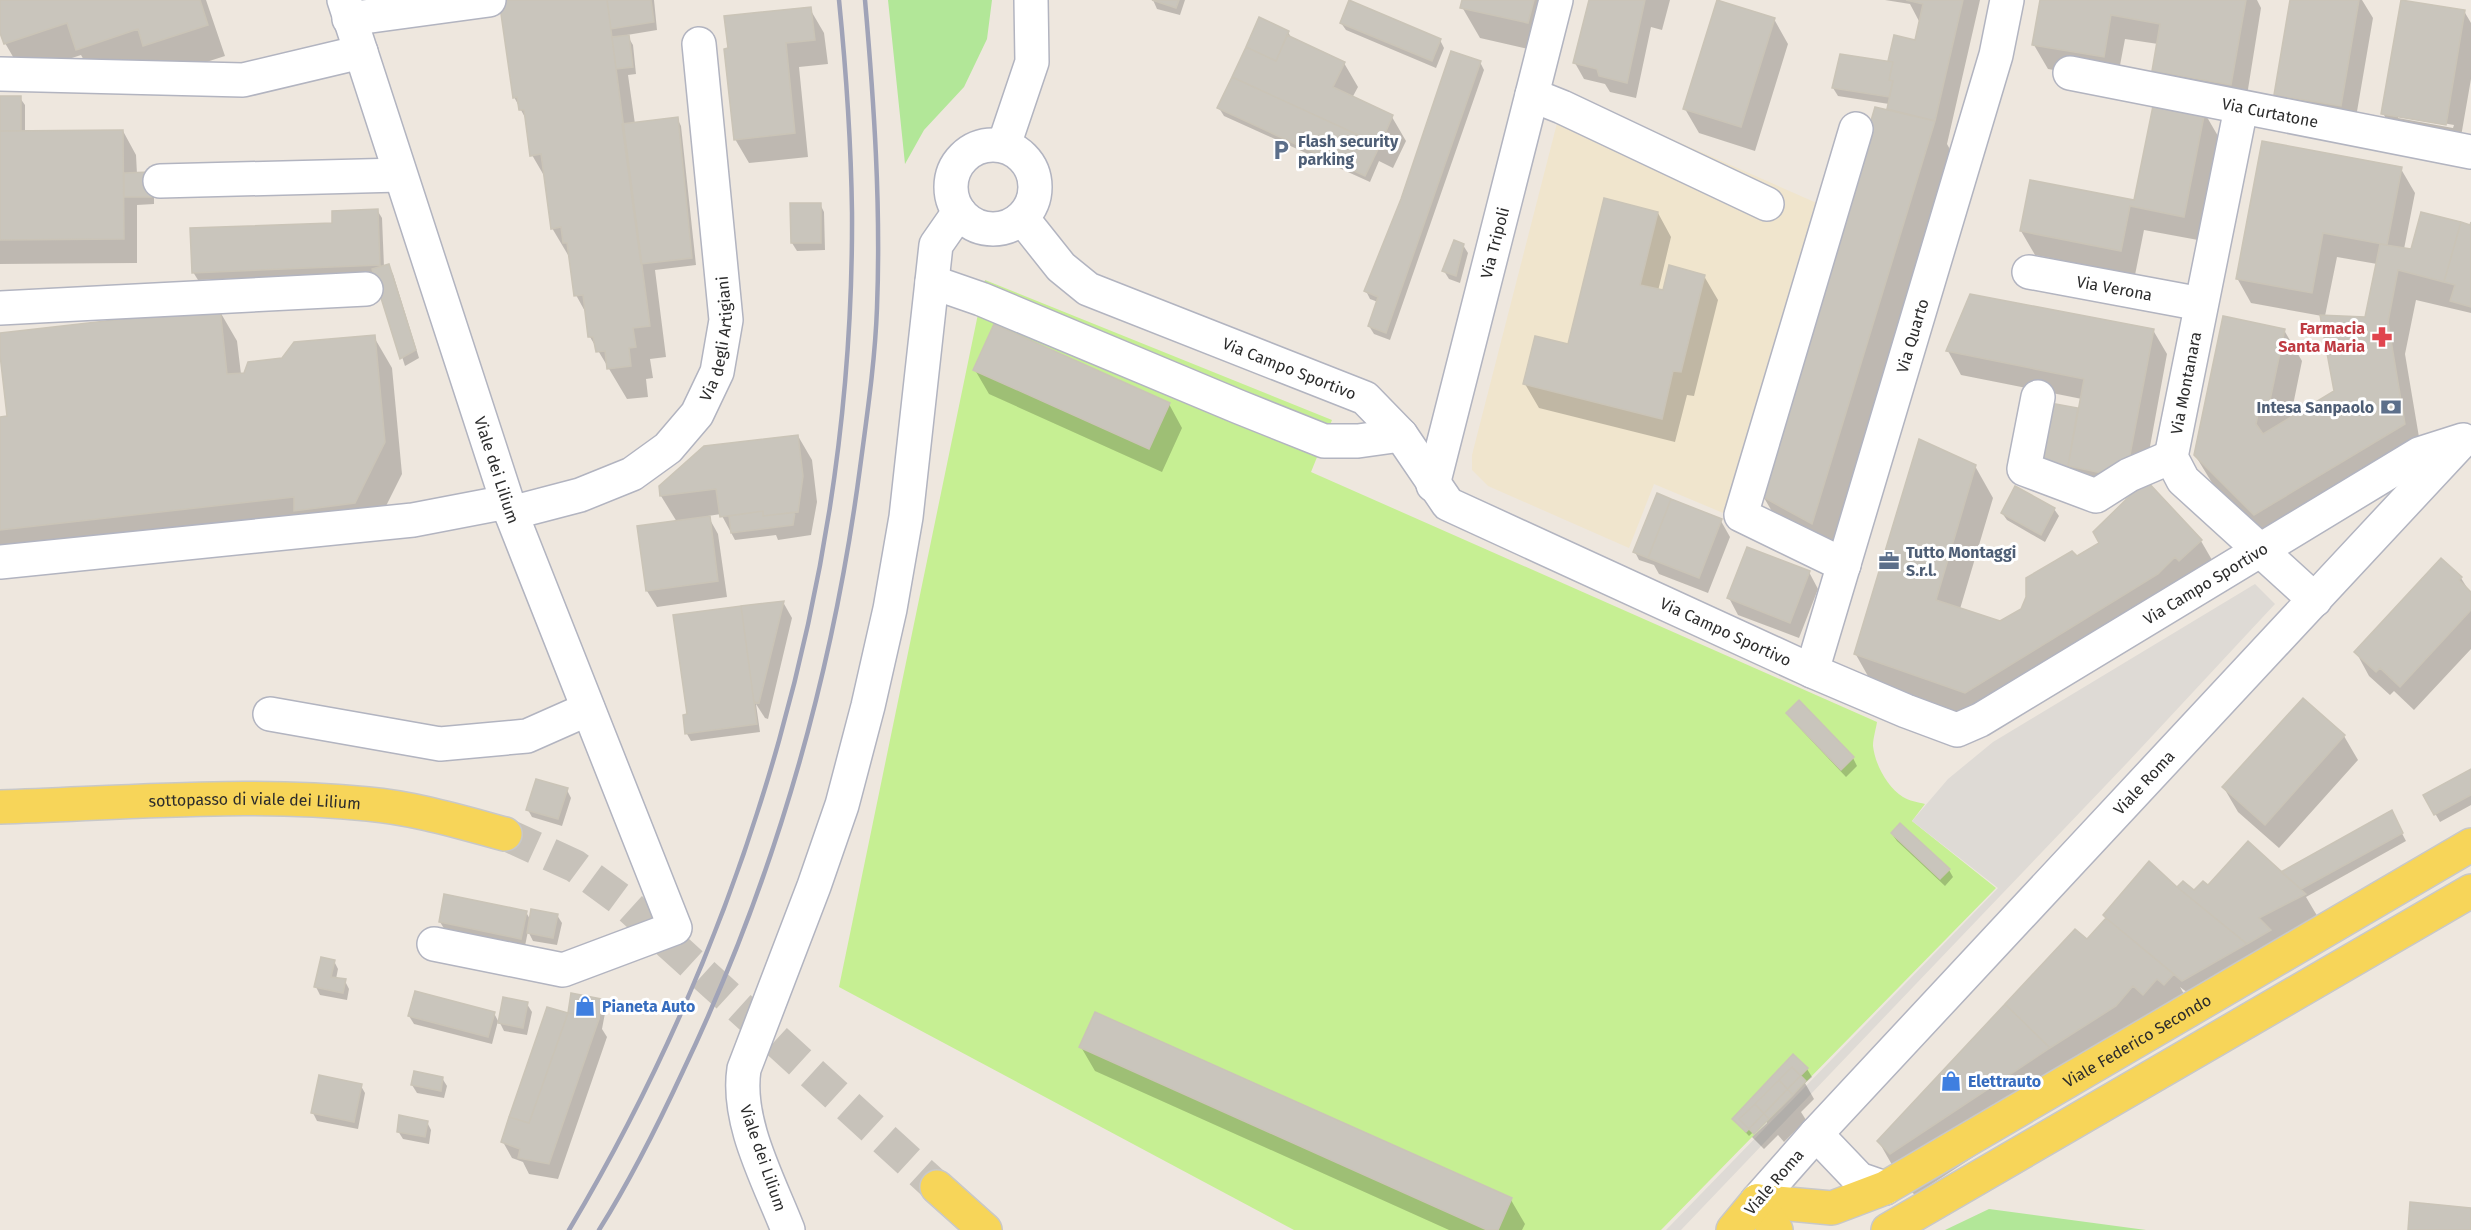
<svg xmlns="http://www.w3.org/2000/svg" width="2471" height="1230" font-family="'Fira Sans',sans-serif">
<rect width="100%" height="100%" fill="#eee7de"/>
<!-- education -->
<path fill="#f0e5cd" d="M1565,92l254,112 -91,311 -74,-31 -25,64 -141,-62 -16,-16v-15z"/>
<!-- green -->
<path fill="#b2e798" d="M888,0h104l-5,39 -23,48 -40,43 -19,34z
M1989,1209l157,21h-201z"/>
<!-- pitch -->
<path fill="#c6ef93" d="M985,280l347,140 -21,52 566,250c-1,7 -4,16 -4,24 2,18 14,41 30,51 6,4 15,5 22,7l-13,17 84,67 -335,342h-367l-455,-243z"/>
<!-- plaza -->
<path fill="#dedad5" d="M2255,584l20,20 -148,159 -446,467h-15l332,-342 -86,-67 36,-42 45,-37z"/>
<!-- shadow -->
<path fill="#0003" fill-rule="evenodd" d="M0,0h206l19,56 -62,20 -9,-15 -59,19 -14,-25 -58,19 -18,-31 -5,-15z
M501,0h153l3,30 -30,5 6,10 3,29 -8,1 7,49 42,-6 4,8 15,139 -41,5 11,87 -16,2 3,19 -7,1 2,18 -21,2 -37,-62 -3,-22 -11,-20 -5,-35 -19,-32 -6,-49 -14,-24 -4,-32 -14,-26z
M1153,0h32l-5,15 -23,-6z
M1464,0h95l-13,53 -66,-15 -18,-31z
M1591,0h79l-8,30 -11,-3 -15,71 -26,-6 -5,-8 -21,-5 -9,-16z
M1885,0h95l-33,144 5,9 -122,401 -49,-27 -18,-31 126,-392 -51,-8 -5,-8 58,-25 -1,-2 26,-19 4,-19 -10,-19z
M2042,0h215l4,8 -16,100 -77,-13 -14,-24 4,-27 -33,-5 -8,42 -69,-12 -14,-24z
M2291,0h71l11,18 -19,111 -65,-10 -14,-24z
M810,9l14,24 4,31 -29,3 9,90 -59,6 -14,-24 -9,-89z
M2464,11l7,12v56l-12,69 -63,-10 -13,-25zM2398,115l56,10 -1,3 -55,-10z
M1774,19l14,25 -33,107 -56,-18 -14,-24z
M1341,23l99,17 4,8 -8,20 -90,-38z
M1288,32l4,7 52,24 14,24 -6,11 40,19 14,24 -13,27 -14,-7 -9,21 -146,-66 -5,-8z
M1480,62l4,8 -94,270 -16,-6 -5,-8 9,-24 -8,-3 -4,-8z
M0,98h20l5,7v27l98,-1 13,24 1,19 17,7v23l-17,1v58l-137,1z
M2204,112l14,24 -20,104 -54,-10 -9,45 -100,-20 -14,-24 114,-29z
M2401,169l14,24 -11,56 9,1 58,-23v86l-55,-13 -11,54 17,101 -149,91 -59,-60 -19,-31 89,-125 18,31 -12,59 46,-28 -14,-76 -71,-13 -14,-25zM2337,257l40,7 -10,54 -42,-2z
M820,204l4,8 1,38 -28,1 -5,-8z
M377,210l5,8 2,49 4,-1 5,8 26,84 -14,8 -30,-93 -177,7 -5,-8z
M1658,213l13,24 -13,54 6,1 40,-16 14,24 -24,96 -7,-1 -12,47 -136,-34 -14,-24 44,-38z
M1463,245l5,8 -8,30 -11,-4 -5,-8z
M219,310l18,31 4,33 42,-15 91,-22 18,31 10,106 -30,60 -372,29v-145l8,-1 -8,-83z
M2153,330l14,24 -23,125 -19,20 -42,-9 -38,-22 32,-58 2,3 3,-14 -121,-24 -13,-24z
M975,370l194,34 13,24 -20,44 -173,-78z
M798,436l14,24 5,42 -6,33 -33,5 -2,-5 -41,5 -14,-26 -13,2 10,18 9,63 -70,10 -10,-16 -9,-64 39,-5 -16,-26z
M1975,466l18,32 -33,111 40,14 22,-13 5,-13 50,-40 24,-13 45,-62 55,59 18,31 -236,151 -110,-38 -18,-32z
M2054,509l5,7 -14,26 -38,-22 -5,-7z
M1721,521l9,16 -22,56 -49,-19 -5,-9 -15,-5 -4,-8z
M1809,572l9,17 -19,49 -61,-23 -9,-17z
M2461,578l10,16v55l-57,61 -20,-19 -4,4 -21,-19 -13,-24z
M783,602l9,16 -24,101 -3,-1 -9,-14 4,28 -69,9 -4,-7 -2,-18 4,-1z
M1788,713l65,45 4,8 -11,11 -53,-56z
M2344,736l14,24 -79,88 -41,-36 -14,-24z
M2471,771v34l-31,17 -15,-26z
M567,790l4,8 -9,28 -30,-9 -4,-7z
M2395,820l11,21 -100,56 13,22 -127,77 -12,-9 17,30 -57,31 -225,147 -12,-11 -24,-42 208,-201 21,-22 41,-56 29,25 16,5 15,-6 72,-13z
M1892,834l57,36 4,7 -8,9 -48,-45z
M526,912l5,9 26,-6 5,8 -5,22 -24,-4 -5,-10 -3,15 -80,-16 -5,-8z
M334,961l4,8 -2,10 9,2 4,8 -2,11 -27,-5 -4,-8z
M601,1001l5,7 -4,21 5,8 -49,142 -29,-5 -6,-12 -11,-4 -9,-16 66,-127z
M527,1004l5,8 -5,23 -23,-4 -4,-8z
M494,1013l4,8 -6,23 -78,-20 -5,-8z
M1081,1047l430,153 14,24 -3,6h-73l-354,-159z
M1793,1056l14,13 5,8 -7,6 9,16 -13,13 5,8 -22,22 -6,-7 -14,14 -12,-12 15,-14v-4l-18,17 -15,-16z
M442,1078l5,8 -3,12 -27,-5 -5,-8z
M361,1086l4,7 -7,36 -41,-8 -4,-8z
M427,1122l4,8 -2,14 -26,-5 -5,-8z"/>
<!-- building -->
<path fill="#c9c5bc" stroke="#cac4b7" stroke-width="1.5" d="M0,0h200l8,25 -65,21 -5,-17 -62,21 -9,-27 -63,21 -4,-11z
M499,0h108l43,326 -17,2 3,19 -7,1 2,18 -24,3 -2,-18 -9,1 -3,-15h-5l-5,-42 -9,1 -7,-53h-4l-2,-16 -10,2 -10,-75 -11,2 -6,-46h-5l-2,-13 -4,1z
M607,0h44l3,22 -43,7z
M1152,0h27l-3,8z
M1349,0l92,39 -9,22 -92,-38z
M1462,0h72l-6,23 -68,-15z
M1589,0h56l-18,83 -28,-7 -2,-7 -24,-6z
M1717,0l58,18 -34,109 -58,-18z
M1906,0h57l-28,121 -48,-12 6,-28 -4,-1 4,-18 -5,-1 6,-26 21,5 8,-36z
M2040,0h206l-15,85 -79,-14 8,-47 -49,-9 -7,42 -72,-12z
M2290,0h69l-18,106 -67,-11z
M2401,0l64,10 -19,115 -65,-11z
M811,7l4,33 -29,3 9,90 -61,7 -10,-91 4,-1 -4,-32z
M1259,17l30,14 -13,30 -30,-14z
M629,35l4,32 -17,2 -4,-32z
M1287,35l58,27 -12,25 60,28 -13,30 -148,-68 14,-30 30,14z
M1451,51l30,10 -95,272 -18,-7 10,-29 -14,-6 37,-92z
M1840,54l53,8 -4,18 4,1 -4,16 -57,-9z
M1232,77l148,68 -15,31 -148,-68z
M0,96h21v35h-21z
M2154,101l51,10 -21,106 -54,-11 -9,45 -101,-20 10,-51 104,20z
M1875,107l60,14 -123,403 -51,-28z
M678,117l14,141 -51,6 -19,-140z
M123,130l1,109 -124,1v-109z
M2262,141l140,26 -15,78 -64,-12 -11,60 -76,-14z
M150,172l1,25h-27v-24z
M1604,198l54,14 -18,73 23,5 6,-25 36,10 -24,97 -8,-1 -11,48 -139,-35 12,-48 33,8z
M790,203h31v40h-30z
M378,209l2,56 -188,8 -2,-45 142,-5v-12z
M2421,212l40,10 -17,60 -46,-12 -10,52 17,102 -151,91 -60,-60 29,-139 62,13 -16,76 -9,-2 -4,21 7,10 71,-43 -14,-76 45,2 15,-73 31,5z
M2461,222l9,3 1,-3v85l-21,-6 5,-16 -11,-3z
M1454,240l10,4 -8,32 -14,-5z
M389,264l27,86 -16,9 -28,-90z
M1970,294l184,35 -24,126 -19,20 -43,-9 16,-87 -138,-28z
M220,308l7,66 17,-1 4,-11 34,-4 12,-16 81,-7 10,107 -30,61 -61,8v-14l-294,33v-113l7,-1 -7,-61v-22z
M994,324l176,79 -21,46 -176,-79z
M2050,403l28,5 -10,58 -29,-5z
M798,435l5,41 -5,36 -35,4v-5l-43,6 -4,-28 -56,7 -1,-10 45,-40z
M1919,439l57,26 -40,135 64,21 21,-12 5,-12v-19l46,-27 5,5 22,-13 -6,-11 53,-52 56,60 -23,21 -4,-4 -17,17 -193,119 -111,-39z
M2015,486l40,22 -14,27 -40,-22z
M1657,493l14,6 -23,59 -15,-6z
M1671,499l51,20 -23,59 -51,-20z
M763,511v5l32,-4 -2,13 -62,8 -2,-17z
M710,516l8,65 -72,10 -9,-65z
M1747,547l63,24 -20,52 -63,-25z
M2441,558l21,19 -3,3 12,12v18l-71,77 -20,-19 -4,4 -22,-20z
M784,601l-25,102 -5,-1 -13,-96z
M741,606l16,118 -72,10 -2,-19 4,-1 -14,-99z
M2303,698l42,37 -80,90 -43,-38z
M1799,700l55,57 -13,13 -55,-57z
M2471,769v26l-37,20 -11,-20z
M536,779l32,9 -10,31 -32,-9z
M2392,810l11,23 -102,56 -20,-17z
M1900,823l50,46 -10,10 -49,-46z
M2248,841l58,53 -47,24 12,12 -24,14 -70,-57 6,-6 11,9 9,-9 5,4z
M2149,861l28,26 70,57 -65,37 -76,-63 -3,-3z
M444,894l83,17 -6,28 -82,-17z
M531,909l27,5 -5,24 -26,-5z
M2106,918l68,56 -10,11 -7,-6 -14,16 -10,-9 -17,20 -66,42 -45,-44 70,-75 12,10z
M321,957l14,3 -4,17 15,2 -3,14 -29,-6z
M415,991l80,21 -7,25 -80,-21z
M571,993l31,6 -3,20 -31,-6z
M503,997l25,5 -5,26 -25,-5z
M2005,1004l45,44 -160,106 -13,-13z
M547,1007l21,6 -39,110 -20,-6z
M1095,1012l417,186 -14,32h-11l-408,-183z
M568,1013l31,6 -50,145 -31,-6 2,-9 -19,-7 8,-25 20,6z
M1793,1054l15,14 -62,64 -14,-13z
M1792,1067l14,14 -13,14 -14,-15z
M414,1071l29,6 -2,14 -30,-6z
M319,1075l43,9 -8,38 -43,-9z
M1779,1080l14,15 -24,24 -14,-15z
M1755,1104l14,15 -15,15 -15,-15z
M399,1115l29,6 -3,16 -28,-5z
M2410,1202l61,6v22h-63z"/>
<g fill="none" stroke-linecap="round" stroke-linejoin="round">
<!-- major-tunnel -->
<path stroke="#c7c2ba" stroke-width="33" stroke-dasharray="33 16" stroke-linecap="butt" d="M505,834l70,32 49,36 313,285"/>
<!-- minor casing -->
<g stroke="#b2b4c0" stroke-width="36">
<g id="minor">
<path id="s1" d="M344,0l167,513 164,415 -112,42 -129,-26"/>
<path d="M349,19l140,-19"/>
<path id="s2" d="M2070,73l401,79"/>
<path d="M0,74l243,6 118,-28"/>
<path d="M1532,95l30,12 205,97"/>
<path d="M2241,108l-70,349 12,23 132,120"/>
<circle cx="993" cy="187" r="42"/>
<path d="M1004,145l28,-83 -1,-62"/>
<path d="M160,181l240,-6"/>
<path id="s3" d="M1022,218l39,49 27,22 277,109 36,37 47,69 364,167 94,40 51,19 23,-10 439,-266 44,-14"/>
<path id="s4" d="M2029,272l172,32"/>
<path d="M932,282l49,17 258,108 85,34h34l43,-6"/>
<path d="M0,308l366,-19"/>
<path d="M2038,397l-14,72 72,27 33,-21 42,-18"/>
<path id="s5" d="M1433,485l123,-485"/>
<path id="s6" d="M511,513l69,-18 52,-21 36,-26 29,-34 20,-42 9,-52 -27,-276"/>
<path d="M0,562l413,-42 94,-18"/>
<path d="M1844,565l-103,-50 115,-386"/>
<path id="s7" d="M1812,671l184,-616 11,-55"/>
<path d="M270,714l170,30 87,-8 61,-27"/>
<path d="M1816,1134l43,45 26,9"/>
<path id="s8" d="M1757,1201l59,-67 646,-693"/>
<path d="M788,1230c-19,-49 -52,-108 -44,-161l70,-183 28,-81 26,-99 22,-97 16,-92 30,-272 23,-33"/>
</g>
</g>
<!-- major casing -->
<g stroke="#c8c8c8" stroke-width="36">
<g id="major">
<path id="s9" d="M0,807c122,-4 245,-15 368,-3 46,4 92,18 137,30"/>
<path d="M937,1187l48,43"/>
<path id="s10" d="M1757,1201l75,7 53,-20 586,-343"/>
<path d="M1757,1201l19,29"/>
<path d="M1733,1230l24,-29"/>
<path d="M1888,1230l583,-339"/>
</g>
</g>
<!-- minor -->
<use href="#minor" stroke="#fff" stroke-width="33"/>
<!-- major -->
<use href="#major" stroke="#f7d559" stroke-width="33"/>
<!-- rail -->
<path stroke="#a0a3b7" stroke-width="4.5" d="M569,1230c181,-304 285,-663 283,-1018 -1,-71 -6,-142 -13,-212
M599,1230c32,-51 59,-105 84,-159 92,-193 149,-391 177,-603 7,-53 15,-106 17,-160 4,-103 -3,-205 -12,-308"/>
</g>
<!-- icons -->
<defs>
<g id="parking-bare" transform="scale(1.62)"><path d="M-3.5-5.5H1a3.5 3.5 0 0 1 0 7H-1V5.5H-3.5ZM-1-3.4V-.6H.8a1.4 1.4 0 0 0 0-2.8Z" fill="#5c6f8a" stroke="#fff" stroke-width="2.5" paint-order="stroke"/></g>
<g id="pharmacy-bare" transform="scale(1.62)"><path d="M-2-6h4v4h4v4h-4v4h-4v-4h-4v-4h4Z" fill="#e0444e" stroke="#fff" stroke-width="2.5" paint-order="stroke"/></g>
<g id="bank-bare" transform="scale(1.62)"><path d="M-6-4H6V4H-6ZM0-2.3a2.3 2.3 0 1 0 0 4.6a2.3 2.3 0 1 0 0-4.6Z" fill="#5c6f8a" stroke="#fff" stroke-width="2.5" paint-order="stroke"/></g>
<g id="office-bare" transform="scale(1.62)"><path d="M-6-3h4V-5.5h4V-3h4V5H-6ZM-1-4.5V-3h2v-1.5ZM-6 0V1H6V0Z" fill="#5c6f8a" stroke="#fff" stroke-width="2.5" paint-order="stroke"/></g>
<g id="shop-bare" transform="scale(1.62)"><path d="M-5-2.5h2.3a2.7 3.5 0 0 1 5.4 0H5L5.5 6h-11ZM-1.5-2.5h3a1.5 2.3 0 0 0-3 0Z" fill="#3f7fe0" stroke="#fff" stroke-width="2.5" paint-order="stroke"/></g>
</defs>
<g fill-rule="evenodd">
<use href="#parking-bare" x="1281" y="150"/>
<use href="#pharmacy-bare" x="2382" y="337"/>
<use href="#bank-bare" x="2391" y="407"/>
<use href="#office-bare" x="1889" y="561"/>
<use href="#shop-bare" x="585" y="1006"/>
<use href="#shop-bare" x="1951" y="1081"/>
</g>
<g text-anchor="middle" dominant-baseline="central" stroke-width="6" stroke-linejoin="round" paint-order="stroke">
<!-- street labels -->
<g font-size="16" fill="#2c2c2c" stroke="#fff">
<text stroke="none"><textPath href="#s2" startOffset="204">Via Curtatone</textPath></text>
<text stroke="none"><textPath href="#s5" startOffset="250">Via Tripoli</textPath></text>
<text stroke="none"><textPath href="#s4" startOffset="87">Via Verona</textPath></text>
<text stroke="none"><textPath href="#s7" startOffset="350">Via Quarto</textPath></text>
<text stroke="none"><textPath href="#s6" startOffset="296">Via degli Artigiani</textPath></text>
<text stroke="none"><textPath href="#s3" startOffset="314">Via Campo Sportivo</textPath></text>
<text transform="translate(2186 383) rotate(-79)">Via Montanara</text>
<text stroke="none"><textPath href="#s1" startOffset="494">Viale dei Lilium</textPath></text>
<text stroke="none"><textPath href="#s3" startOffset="1376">Via Campo Sportivo</textPath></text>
<text stroke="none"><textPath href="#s3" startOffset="836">Via Campo Sportivo</textPath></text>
<text stroke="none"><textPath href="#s8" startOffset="570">Viale Roma</textPath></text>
<text stroke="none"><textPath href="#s9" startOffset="255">sottopasso di viale dei Lilium</textPath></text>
<text stroke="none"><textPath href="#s10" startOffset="424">Viale Federico Secondo</textPath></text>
<text transform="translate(763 1158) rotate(71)">Viale dei Lilium</text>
<text transform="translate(1774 1182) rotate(-49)">Viale Roma</text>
</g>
<!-- service labels -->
<g font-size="16" font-weight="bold" fill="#4e5e75" stroke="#fff" text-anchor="start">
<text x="1298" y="141">Flash security<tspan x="1298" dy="18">parking</tspan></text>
<text x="2374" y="407" text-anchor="end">Intesa Sanpaolo</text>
<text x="1906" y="552">Tutto Montaggi<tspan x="1906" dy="18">S.r.l.</tspan></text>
</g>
<!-- health labels -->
<g font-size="16" font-weight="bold" fill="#be3a42" stroke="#fff" text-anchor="end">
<text x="2365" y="328">Farmacia<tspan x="2365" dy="18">Santa Maria</tspan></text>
</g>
<!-- shop labels -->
<g font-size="16" font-weight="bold" fill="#366cbe" stroke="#fff" text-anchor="start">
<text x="602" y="1006">Pianeta Auto</text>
<text x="1968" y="1081">Elettrauto</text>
</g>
</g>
</svg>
